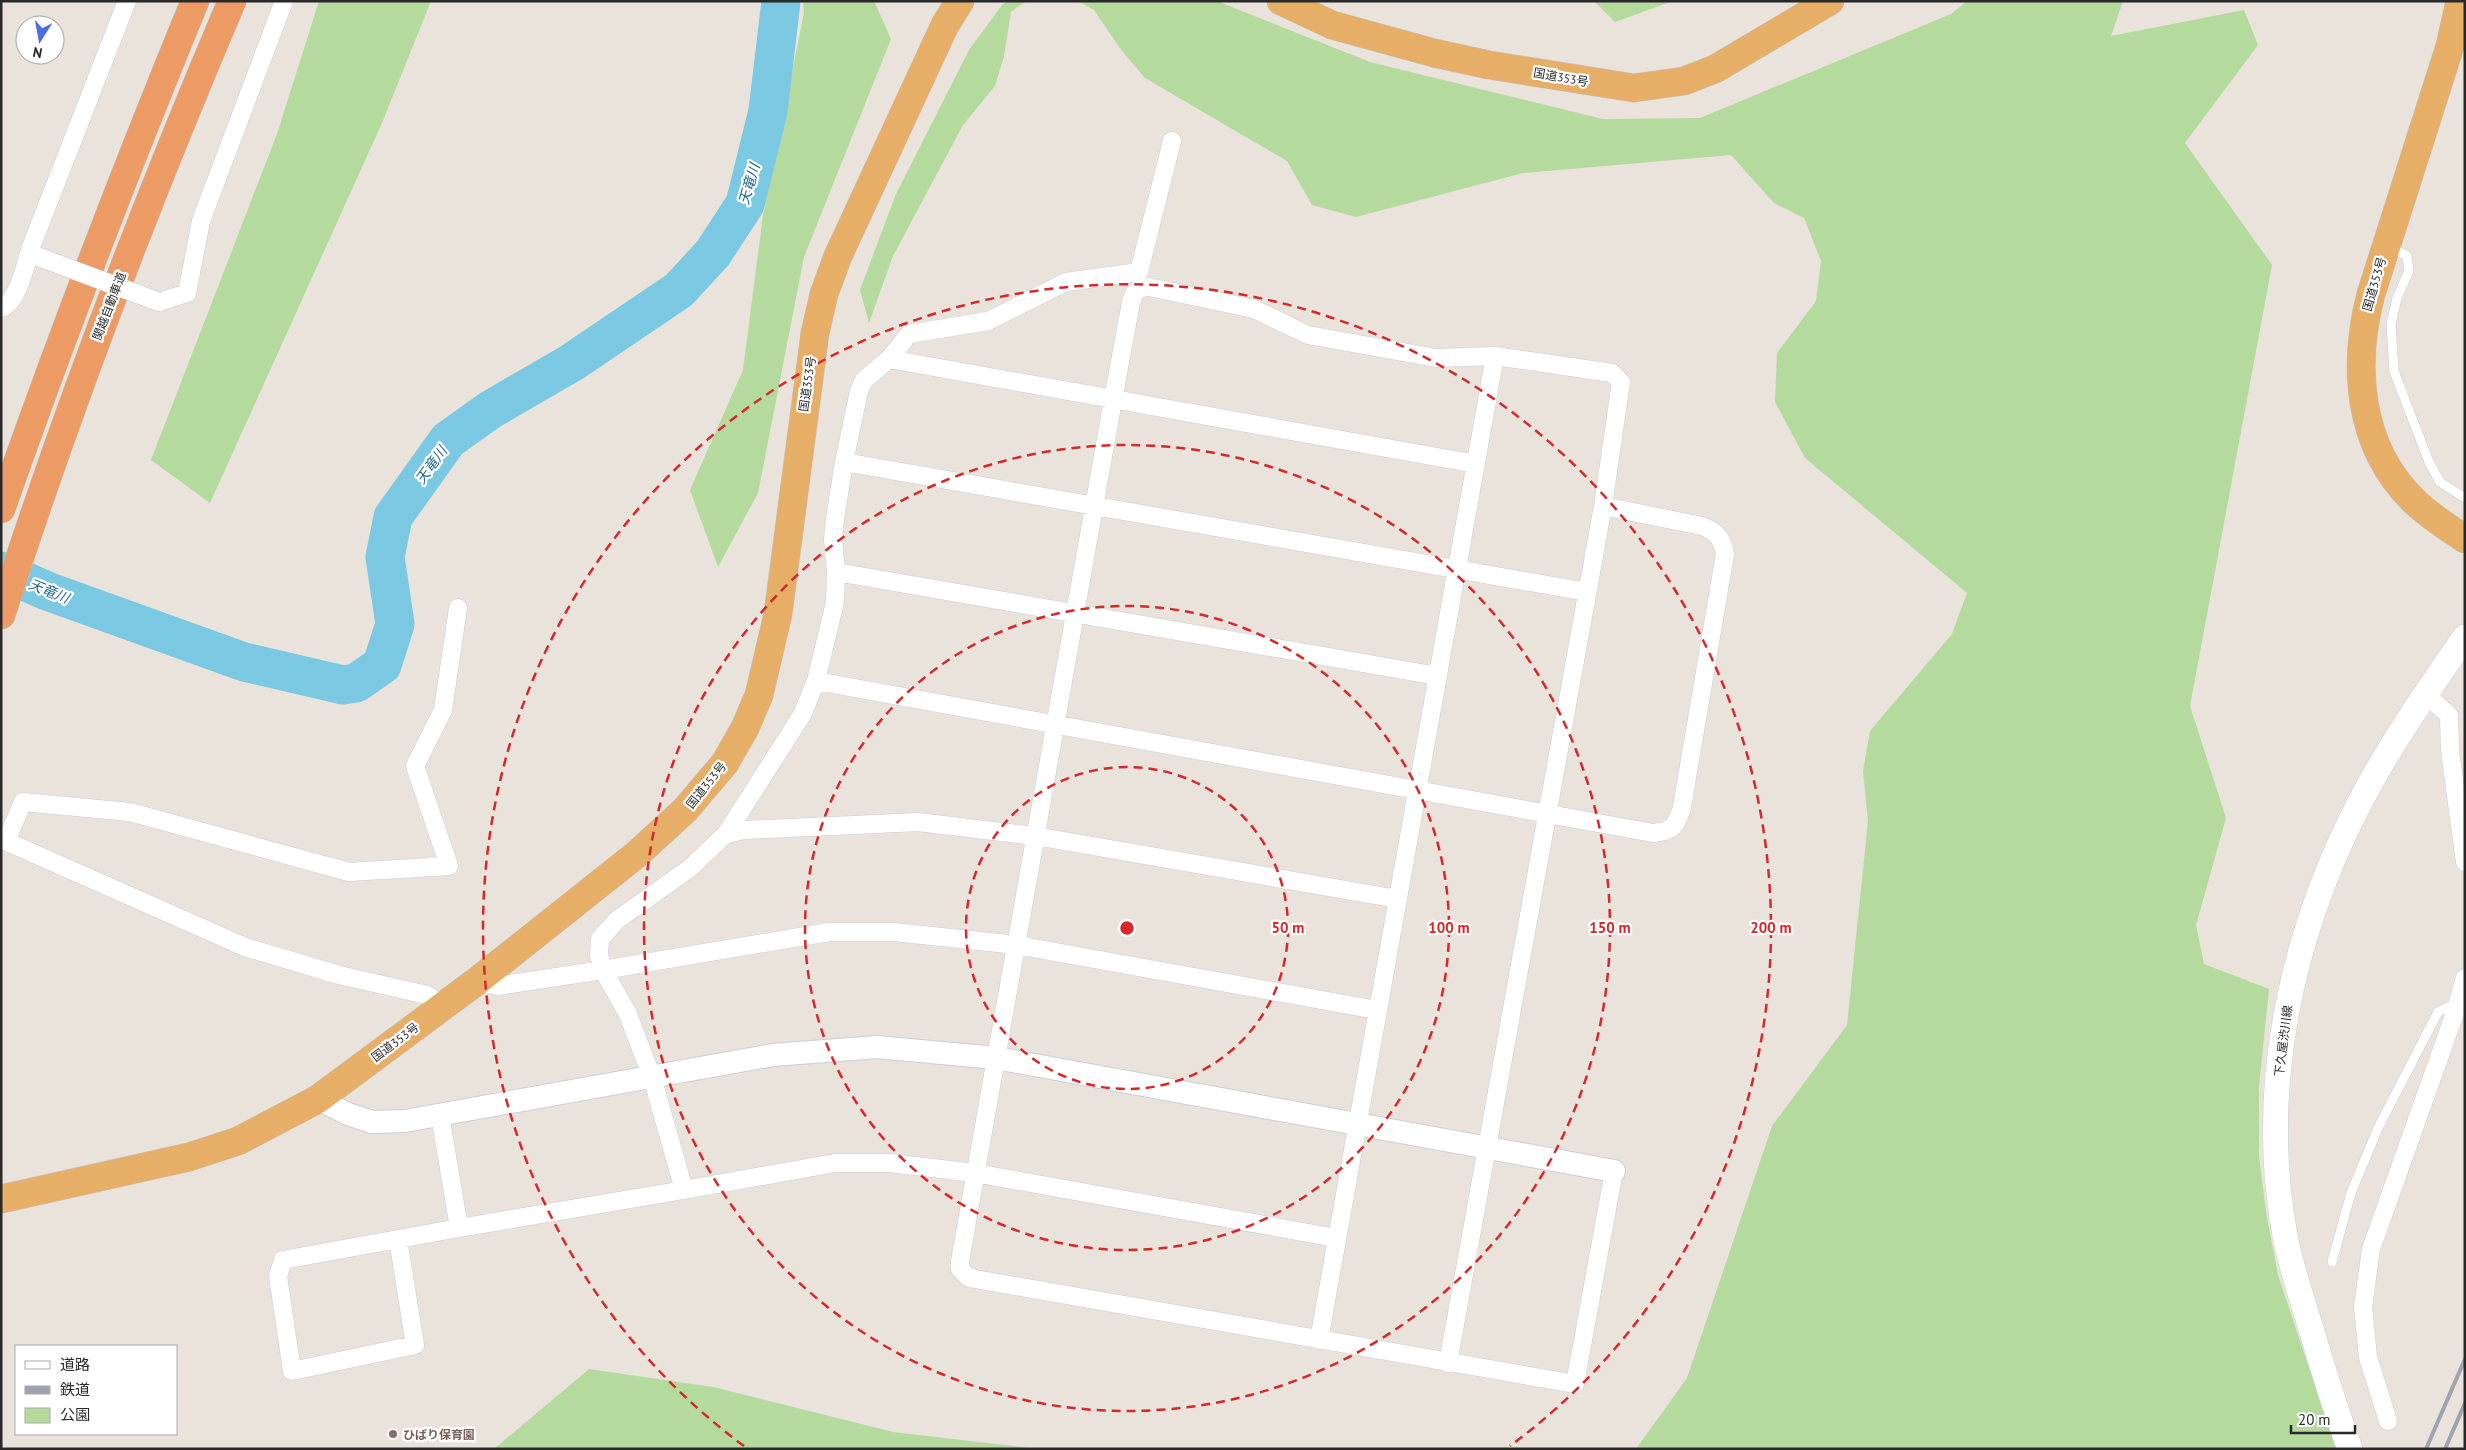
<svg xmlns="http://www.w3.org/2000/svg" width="2466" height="1450" font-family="'PT Sans','Noto Sans JP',sans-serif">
<rect width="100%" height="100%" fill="#e9e3dc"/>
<!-- green -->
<path fill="#b4da9e" d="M319,1h112l-49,122 -172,380 -59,-43 126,-326z
M803,1h71l17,38 -87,218 -46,236 -40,74 -28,-77 53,-120 20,-155 41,-202z
M1008,1h18l-15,11 -7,44 -9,30 -32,39 -70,131 -24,67 -9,-33 36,-96 73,-144 33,-45z
M1078,1h139l153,61 233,57 97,-1 251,-104 16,-13h156l-12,35 133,-26 14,35 -73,98 87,122 -82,441 36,112 -30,107 8,39 65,25 -10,98v69l7,56 12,63 58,174h-700l51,-71 85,-252 75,-101 21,-204 -5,-50 7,-40 82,-97 15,-41 -162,-135 -30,-56 2,-49 39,-52 5,-40 -17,-43 -30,-15 -43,-48 -208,18 -167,44 -44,-12 -25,-44 -142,-83 -23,-27 -28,-41z
M1594,1h79l-58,21z
M589,1369l124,18 180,45 146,17h-545z"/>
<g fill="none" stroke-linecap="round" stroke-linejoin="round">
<!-- river -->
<path stroke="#7ac8e1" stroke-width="39" d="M1,571l46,20 197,71 99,23 13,-2 26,-18 13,-41 -10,-67 8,-40 55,-77 42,-30 81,-47 108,-73 34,-37 32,-49 23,-93 13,-110"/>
<!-- service casing -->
<g stroke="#caced9" stroke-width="10">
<path id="service" d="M2390,247l17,9 2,15 -12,27 -6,26 3,47 35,91 11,20 25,16
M2332,1262l19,-69 27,-65 60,-116 20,-10"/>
</g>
<!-- minor casing -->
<g stroke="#caced9" stroke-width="19">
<path id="minor" d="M159,302l28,-9 14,-72 83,-220
M1,308c17,-5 25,-45 30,-61l96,-246
M889,359l20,-25 79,-13 78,-39 73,-10 33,-131
M844,462l743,130
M836,572l602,104
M816,681l837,152c21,-2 23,-7 29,-26l43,-253c-3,-16 -8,-22 -23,-28l-99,-20
M2425,694l24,21 1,36 15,111
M726,834l18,-4 174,-8 117,14 363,63
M1,839l244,108 94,28 88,20 17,11
M6,841l17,-39 107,10 219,60 100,-6 -34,-100 28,-56 15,-102
M477,981l21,5 105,-16 -4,-15 1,-16 17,-19 73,-52 36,-34 76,-119 14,-34 19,-79 1,-30 -3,-33 2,-20 9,-57 15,-71 5,-11 25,-21 587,105
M440,1115l19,113 225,-38
M1336,1238l-361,-65 -85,-10h-55l-151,27 -32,-113 -25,-65 -24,-42 226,-38h65l123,13 360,65
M398,1239l17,106 -123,26 -14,-95 5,-16 176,-32
M1319,1340l176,-984
M1448,1363l155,-857 18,-124 -9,-9 -117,-17 -59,2 -128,-23 -54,-26 -105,-22 -9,1 -6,6 -3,8 -18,98 -153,861v8l8,8 7,2c200,36 400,71 600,105l39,-213
M2388,1421l-20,-64 -5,-50 8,-58 84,-236 10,-35"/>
</g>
<!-- tertiary casing -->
<g stroke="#caced9" stroke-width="24">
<path id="tertiary" d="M318,1099l30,15 24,8 33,-1 368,-66 104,-8 119,11 618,113"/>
</g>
<!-- secondary casing -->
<g stroke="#caced9" stroke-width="26">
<path id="secondary" d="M2350,1449c-15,-41 -28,-83 -40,-124 -9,-28 -18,-56 -24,-84 -29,-149 4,-302 72,-435 29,-57 70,-116 107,-169"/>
</g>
<!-- trunk casing -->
<g stroke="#c3c3c3" stroke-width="29">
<path id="trunk" d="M1281,1l51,24 102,28 55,12 145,23 50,-7 31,-12 115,-68
M2460,1l-10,45 -79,248c-19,72 -13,152 42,206 16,16 34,27 52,39
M1,1199l188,-42 49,-16 80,-42 159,-118 160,-127 48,-44 40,-47 20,-35 14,-33 19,-81 37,-281 9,-39 14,-38 107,-231 15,-24"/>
</g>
<!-- motorway casing -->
<g stroke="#c3c3c3" stroke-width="29">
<path id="motorway" d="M1,509c60,-171 125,-340 194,-508
M1,615c67,-208 145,-412 231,-614"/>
</g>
<!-- service -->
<use href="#service" stroke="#fff" stroke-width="9"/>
<!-- minor -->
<use href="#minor" stroke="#fff" stroke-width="18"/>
<!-- tertiary -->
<use href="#tertiary" stroke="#fff" stroke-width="22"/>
<!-- secondary -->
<use href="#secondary" stroke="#fff" stroke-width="25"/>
<!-- trunk -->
<use href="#trunk" stroke="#e6ae67" stroke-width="28"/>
<!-- motorway -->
<use href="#motorway" stroke="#ec9b64" stroke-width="28"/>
<!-- rail -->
<path stroke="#9fa2b1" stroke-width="4" d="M2426,1449l39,-90
M2445,1449l20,-46"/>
<!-- minor-bridge casing -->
<g stroke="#caced9" stroke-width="19" stroke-linecap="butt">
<path id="minor-bridge" d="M39,257l120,45"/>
</g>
<!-- minor-bridge -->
<use href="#minor-bridge" stroke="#fff" stroke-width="18"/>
</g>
<!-- distance rings -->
<g fill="none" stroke="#d62828" stroke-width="2.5" stroke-dasharray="9 6">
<circle cx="1127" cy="928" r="161"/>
<circle cx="1127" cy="928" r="322"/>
<circle cx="1127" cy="928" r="483"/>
<path d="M744 1446A644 644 0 1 1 1510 1446"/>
</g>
<!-- markers -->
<circle fill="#8d6e63" stroke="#fff" stroke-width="2" cx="393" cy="1434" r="5"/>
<g text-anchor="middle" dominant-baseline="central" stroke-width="4.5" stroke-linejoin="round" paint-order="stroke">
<!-- street labels -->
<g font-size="12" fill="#292929" stroke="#fff">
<text transform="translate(1561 77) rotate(10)">国道353号</text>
<text transform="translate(2374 284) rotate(-74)">国道353号</text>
<text transform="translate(109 306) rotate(-69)">関越自動車道</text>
<text transform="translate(807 384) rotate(-82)">国道353号</text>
<text transform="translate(706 785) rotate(-51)">国道353号</text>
<text transform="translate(2283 1041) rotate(-83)">下久屋渋川線</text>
<text transform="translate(395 1042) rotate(-37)">国道353号</text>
</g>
<!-- education labels -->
<g font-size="12" font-weight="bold" fill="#785e54" stroke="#fff" text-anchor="start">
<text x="403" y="1434">ひばり保育園</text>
</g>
<!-- water labels -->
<g font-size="14" font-style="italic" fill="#1b678a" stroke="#fff">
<text transform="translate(749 184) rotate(-74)">天竜川</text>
<text transform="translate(431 465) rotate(-54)">天竜川</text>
<text transform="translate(49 591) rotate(22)">天竜川</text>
</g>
</g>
<circle cx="1127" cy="928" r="8" fill="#d62828" stroke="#fff" stroke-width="2.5"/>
<g font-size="15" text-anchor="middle" font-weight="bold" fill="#d62828" stroke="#fff" stroke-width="4.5" stroke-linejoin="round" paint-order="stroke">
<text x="1288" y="933">50 m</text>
<text x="1449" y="933">100 m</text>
<text x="1610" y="933">150 m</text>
<text x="1771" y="933">200 m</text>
</g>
<!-- border -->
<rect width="2466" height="1450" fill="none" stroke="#292929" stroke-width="5"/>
<!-- legend -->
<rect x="15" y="1345" width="162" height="90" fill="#ffffff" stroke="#a9a9a9"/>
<rect x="25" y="1361" width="25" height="8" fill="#ffffff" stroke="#a9a9a9"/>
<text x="60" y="1370" font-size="15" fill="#292929">道路</text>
<rect x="25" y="1386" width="25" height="8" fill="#9fa2b1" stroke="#a9a9a9"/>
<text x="60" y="1395" font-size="15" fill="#292929">鉄道</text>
<rect x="25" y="1408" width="25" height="15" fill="#b4da9e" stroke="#a9a9a9"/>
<text x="60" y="1420" font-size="15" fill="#292929">公園</text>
<!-- north arrow -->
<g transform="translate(40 40) rotate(191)"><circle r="24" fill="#ffffff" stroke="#a9a9a9"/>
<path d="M0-4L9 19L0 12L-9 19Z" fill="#4d6de6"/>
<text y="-8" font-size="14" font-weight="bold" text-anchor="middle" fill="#292929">N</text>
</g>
<!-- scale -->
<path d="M2291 1425v8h64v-8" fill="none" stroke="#292929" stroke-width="2.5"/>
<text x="2298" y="1425" font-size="15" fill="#292929" stroke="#ffffff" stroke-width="4" paint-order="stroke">20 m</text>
</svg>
